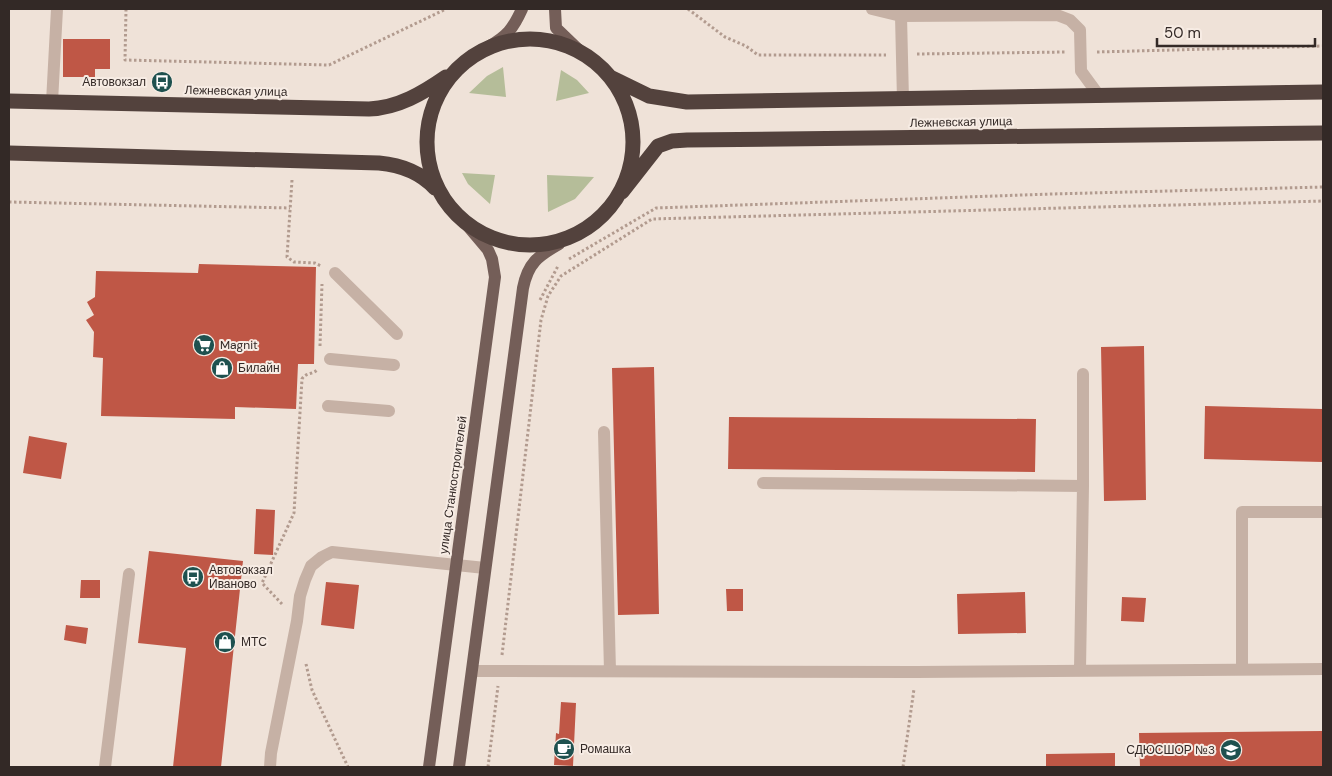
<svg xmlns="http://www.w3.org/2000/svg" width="1332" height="776" font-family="'DM Sans',sans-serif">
<rect width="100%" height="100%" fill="#efe2d8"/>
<!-- green -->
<path fill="#b5bd99" d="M503,67l3,30 -37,-4 18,-17z
M561,70l16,10 12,13 -33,8z
M462,173l33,2 -5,29 -22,-20z
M547,175l47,2 -19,22 -27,13z"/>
<!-- building -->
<path fill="#bf5746" d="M63,39h47v30h-15v8h-32z
M199,264l117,3 -2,97h-16l-2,45 -61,-2v12l-134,-3 2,-58 -10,-1 1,-25 -8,-12 8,-5 -7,-13 8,-5 1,-26 102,2z
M1144,346l2,154 -42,1 -3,-154z
M654,367l5,247 -41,1 -6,-247z
M1205,406l118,3v53l-119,-3z
M729,417l307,2 -1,53 -307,-3z
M29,436l38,7 -6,36 -38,-6z
M256,509l19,1 -2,45 -19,-1z
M149,551l94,10 -22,206h-48l13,-119 -48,-5z
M81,580h19v18h-20z
M326,582l33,3 -5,44 -33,-4z
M726,589h17v22h-16z
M1025,592l1,41 -68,1 -1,-40z
M1122,597l24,1 -2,24 -23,-1z
M66,625l22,3 -2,16 -22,-4z
M561,702l15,1 -3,63 -19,-1 2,-32 3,1z
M1323,731v36h-183l-1,-34z
M1115,753v14h-69v-13z"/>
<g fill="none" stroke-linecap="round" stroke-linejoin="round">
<!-- path -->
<path stroke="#b29b8f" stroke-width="3" stroke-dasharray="2.5 2.5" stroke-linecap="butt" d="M126,9l-1,51 204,5 117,-56
M688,9l37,28 21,9 12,9h128
M1097,52l226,-6
M917,54l149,-2
M292,180l-5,77 7,5 21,1 6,3
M9,202l281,6
M569,259l87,-51 395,-14 272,-7
M540,300l18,-34
M320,346l2,-62
M282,604l-20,-21 32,-70 8,-134c4,-7 11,-4 16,-10
M502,655l39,-335 7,-24 13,-20 91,-57 671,-18
M306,664l6,26 36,77
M488,767l10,-81
M903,767l11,-78"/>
<!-- minor -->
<path stroke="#c6b1a5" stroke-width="12" d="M872,9l29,7
M903,100l-2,-84 156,-1 13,5 10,10 1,41 19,26
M52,102l5,-93
M335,273l62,61
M330,359l64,6
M328,406l61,5
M604,432l6,239
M763,483l320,3
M1242,669v-157h81
M1080,670l3,-184v-112
M472,671l444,1 407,-3
M105,767l24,-193
M270,767l1,-14 26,-132 3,-25 5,-16 6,-14 11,-9 10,-5 153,16"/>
<!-- major -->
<path stroke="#745e58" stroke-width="12" d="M555,9l1,19 25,24
M488,47c19,-11 25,-18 34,-38
M429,767l66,-490 -3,-18 -4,-9 -27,-32
M459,767l64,-479c5,-25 15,-32 36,-44"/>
<!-- highway -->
<path stroke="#53423d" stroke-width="15" d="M427 142a103 103 0 1 1 206 0a103 103 0 1 1-206 0Z
M610,77l39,19 38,6 636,-10
M9,101l360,8c29,-1 54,-16 77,-32
M9,153l370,10c22,2 41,9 56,25
M622,192l36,-46 14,-5 15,-1 636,-7"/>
</g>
<!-- icons -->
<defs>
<g id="bus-disc" transform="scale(1.125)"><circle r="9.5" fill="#1e514f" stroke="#f7ece4"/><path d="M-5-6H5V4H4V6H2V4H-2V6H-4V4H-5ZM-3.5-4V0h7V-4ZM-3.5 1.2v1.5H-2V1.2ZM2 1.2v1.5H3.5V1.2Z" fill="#fff"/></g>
<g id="supermarket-disc" transform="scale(1.125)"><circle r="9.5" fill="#1e514f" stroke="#f7ece4"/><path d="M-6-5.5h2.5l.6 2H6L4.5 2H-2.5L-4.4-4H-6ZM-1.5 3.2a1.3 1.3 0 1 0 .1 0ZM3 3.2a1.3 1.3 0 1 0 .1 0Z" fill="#fff"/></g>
<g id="shop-disc" transform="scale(1.125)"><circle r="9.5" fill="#1e514f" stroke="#f7ece4"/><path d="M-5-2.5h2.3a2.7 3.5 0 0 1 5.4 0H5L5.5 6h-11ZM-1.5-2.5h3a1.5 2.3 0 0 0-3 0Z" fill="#fff"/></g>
<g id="cafe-disc" transform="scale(1.125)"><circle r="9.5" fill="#1e514f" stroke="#f7ece4"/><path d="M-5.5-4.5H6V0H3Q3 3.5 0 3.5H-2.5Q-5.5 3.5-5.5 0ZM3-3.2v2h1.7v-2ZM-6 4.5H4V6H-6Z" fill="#fff"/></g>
<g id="university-disc" transform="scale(1.125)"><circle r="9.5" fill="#1e514f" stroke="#f7ece4"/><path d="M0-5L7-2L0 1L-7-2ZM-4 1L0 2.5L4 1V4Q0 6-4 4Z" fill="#fff"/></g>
</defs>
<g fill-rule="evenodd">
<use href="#bus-disc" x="162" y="82"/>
<use href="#supermarket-disc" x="204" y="345"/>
<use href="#shop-disc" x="222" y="368"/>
<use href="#bus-disc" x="193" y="577"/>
<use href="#shop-disc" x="225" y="642"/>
<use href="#cafe-disc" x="564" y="749"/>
<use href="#university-disc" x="1231" y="750"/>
</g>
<g text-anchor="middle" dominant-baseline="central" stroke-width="4" stroke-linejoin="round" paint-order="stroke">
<!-- poi labels -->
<g font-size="12" fill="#332926" stroke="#f7ece4" text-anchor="start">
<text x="146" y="82" text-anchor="end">Автовокзал</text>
<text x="220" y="345">Magnit</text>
<text x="238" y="368">Билайн</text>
<text x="209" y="570">Автовокзал<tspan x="209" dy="14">Иваново</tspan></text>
<text x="241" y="642">МТС</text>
<text x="580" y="749">Ромашка</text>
<text x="1215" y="750" text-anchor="end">СДЮСШОР №3</text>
</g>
<!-- street labels -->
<g font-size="12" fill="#332926" stroke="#f7ece4">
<text transform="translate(236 91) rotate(1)">Лежневская улица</text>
<text transform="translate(961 122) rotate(-1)">Лежневская улица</text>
<text transform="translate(453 485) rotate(-82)">улица Станкостроителей</text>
</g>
</g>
<!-- border -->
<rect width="1332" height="776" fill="none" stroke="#332926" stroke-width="20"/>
<!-- scale -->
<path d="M1157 38v8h158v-8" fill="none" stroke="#332926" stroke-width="2.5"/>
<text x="1164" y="38" font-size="15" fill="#332926" stroke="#f7ece4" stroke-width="4" paint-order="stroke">50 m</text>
</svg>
